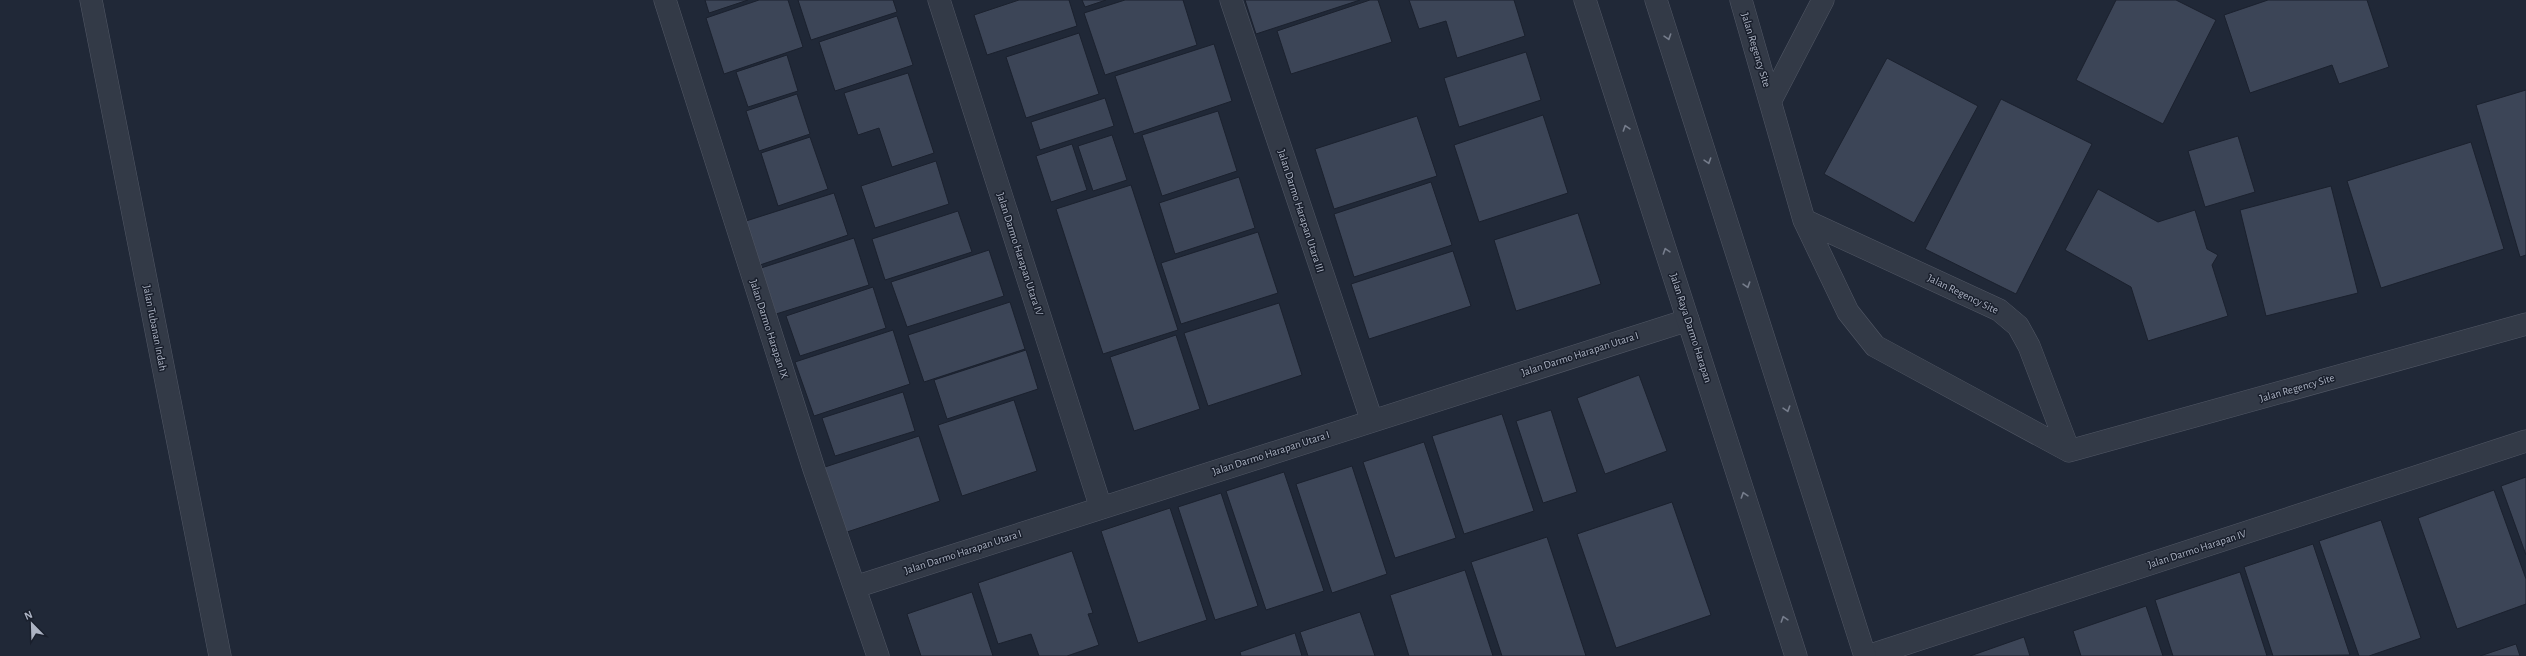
<svg xmlns="http://www.w3.org/2000/svg" width="2526" height="656" font-family="'Alegreya Sans',sans-serif">
<rect width="100%" height="100%" fill="#202837"/>
<!-- building -->
<path fill="#3c4557" stroke="#1b212e" d="M705,0h43l-39,13z
M759,0h29l15,47 -79,27 -18,-56z
M798,0h95l4,12 -86,28z
M1019,0h50l8,26 -90,29 -13,-40z
M1082,0h24l-21,7z
M1125,0h58l14,45 -92,30 -21,-62z
M1245,0h115l-104,34z
M1370,0h8l14,42 -101,32 -14,-43z
M1409,0h105l11,36 -68,22 -11,-37 -27,8z
M2116,0h60l40,20 -53,104 -87,-44z
M2268,0h99l22,67 -50,17 -7,-19 -82,28 -26,-78z
M897,16l16,49 -78,26 -16,-49z
M1079,33l20,61 -73,24 -20,-61z
M1214,44l18,57 -98,33 -19,-58z
M1526,52l15,48 -82,27 -15,-49z
M787,55l11,36 -50,16 -12,-35z
M1887,58l91,48 -64,117 -90,-49z
M908,73l26,80 -42,14 -13,-39 -21,7 -14,-42z
M2526,90v165l-6,2 -44,-152z
M797,94l13,40 -51,17 -13,-40z
M1105,98l9,28 -74,24 -9,-28z
M2001,99l91,45 -76,150 -91,-45z
M1218,111l19,60 -75,25 -20,-61z
M1543,115l25,78 -89,29 -25,-77z
M1417,116l20,60 -103,33 -19,-60z
M1112,135l15,45 -34,11 -15,-45z
M2238,136l17,56 -50,15 -17,-56z
M810,137l18,52 -50,17 -17,-53z
M2471,142l33,107 -123,39 -34,-107z
M1072,144l15,46 -36,12 -15,-46z
M936,161l13,43 -74,24 -14,-42z
M1239,177l16,51 -80,26 -16,-51z
M1431,182l21,63 -98,32 -20,-63z
M1131,185l47,145 -75,24 -47,-145z
M2331,186l27,107 -92,23 -26,-106z
M2098,189l60,33 37,-12 12,39 11,6 -6,10 16,51 -80,25 -17,-54 -66,-37z
M834,193l14,42 -88,30 -14,-44z
M958,211l14,41 -87,28 -13,-41z
M1578,213l23,71 -85,27 -22,-71z
M1258,232l20,61 -97,31 -20,-61z
M854,238l15,47 -93,29 -15,-46z
M989,250l15,46 -97,31 -16,-45z
M1453,251l18,55 -102,33 -18,-55z
M873,287l13,41 -86,28 -14,-40z
M1010,302l15,47 -101,33 -16,-47z
M1279,303l23,72 -94,31 -24,-73z
M893,330l17,54 -96,32 -19,-54z
M1176,335l24,74 -66,22 -24,-74z
M1026,350l12,39 -91,30 -13,-39z
M1639,375l28,76 -62,23 -28,-76z
M903,392l12,39 -80,25 -13,-38z
M1014,400l23,71 -75,25 -24,-71z
M1551,410l26,82 -34,11 -27,-82z
M1502,414l32,97 -70,23 -32,-98z
M919,436l21,65 -99,33 -22,-65z
M1424,442l32,96 -61,20 -32,-96z
M1352,466l35,108 -55,19 -36,-109z
M1284,472l40,119 -58,19 -40,-119z
M2526,477v78l-25,-69z
M2494,490l32,89v25l-69,25 -39,-111z
M1221,493l37,113 -43,14 -37,-113z
M1672,502l39,113 -95,33 -39,-114z
M1170,508l37,112 -69,23 -37,-112z
M2381,520l40,118 -52,18h-10l-40,-115z
M1547,537l39,119h-84l-31,-94z
M2313,544l37,111 -77,1 -29,-89z
M1072,551l21,62 -5,1 11,31 -32,11h-28l-8,-22 -33,10 -20,-61z
M1465,570l28,86h-84l-19,-61z
M2240,572l27,84h-94l-18,-56z
M972,592l21,64h-72l-14,-42z
M2146,606l17,50h-82l-8,-25z
M1360,612l15,44h-67l-8,-24z
M1295,633l7,23h-61l-1,-4z
M2024,637l6,19h-60z
M2516,644l4,12h-40z"/>
<g fill="none" stroke-linecap="round" stroke-linejoin="round">
<!-- minor casing -->
<g stroke="#515765" stroke-width="23">
<path id="minor" d="M91,0l129,656
M665,0l149,469 64,187
M939,0l162,508
M1231,0l141,421
M1741,0l63,220 44,92 27,34 194,105 457,-127
M1771,100l52,-100
M1804,220l195,90 19,16 11,20 40,105
M855,587l833,-267
M1868,656l658,-215"/>
</g>
<!-- tertiary casing -->
<g stroke="#515765" stroke-width="23">
<path id="tertiary" d="M1585,0l211,656
M1656,0l209,656"/>
</g>
<!-- minor -->
<use href="#minor" stroke="#333a47" stroke-width="22"/>
<!-- tertiary -->
<use href="#tertiary" stroke="#333a47" stroke-width="22"/>
</g>
<!-- one-way arrows -->
<defs><path id="oneway-chevron" d="M-2-3.5L2.5 0L-2 3.5" fill="none" stroke-width="1.6" stroke-linecap="round" stroke-linejoin="round"/></defs>
<g stroke="#767d8c">
<use href="#oneway-chevron" transform="translate(1668 37) rotate(72)"/>
<use href="#oneway-chevron" transform="translate(1626 128) rotate(-108)"/>
<use href="#oneway-chevron" transform="translate(1708 161) rotate(72)"/>
<use href="#oneway-chevron" transform="translate(1666 251) rotate(-108)"/>
<use href="#oneway-chevron" transform="translate(1747 285) rotate(72)"/>
<use href="#oneway-chevron" transform="translate(1787 409) rotate(72)"/>
<use href="#oneway-chevron" transform="translate(1744 495) rotate(-108)"/>
<use href="#oneway-chevron" transform="translate(1784 619) rotate(-108)"/>
</g>
<g text-anchor="middle" dominant-baseline="central" stroke-width="3" stroke-linejoin="round" paint-order="stroke">
<!-- street labels -->
<g font-size="11" fill="#adb4c4" stroke="#191f2c">
<text transform="translate(1756 50) rotate(73)">Jalan Regency Site</text>
<text transform="translate(1301 211) rotate(72)">Jalan Darmo Harapan Utara III</text>
<text transform="translate(1020 254) rotate(72)">Jalan Darmo Harapan Utara IV</text>
<text transform="translate(1963 294) rotate(26)">Jalan Regency Site</text>
<text transform="translate(155 328) rotate(79)">Jalan Tubanan Indah</text>
<text transform="translate(1691 328) rotate(72)">Jalan Raya Darmo Harapan</text>
<text transform="translate(769 329) rotate(72)">Jalan Darmo Harapan IX</text>
<text transform="translate(1580 354) rotate(-18)">Jalan Darmo Harapan Utara I</text>
<text transform="translate(2297 388) rotate(-16)">Jalan Regency Site</text>
<text transform="translate(1271 453) rotate(-18)">Jalan Darmo Harapan Utara I</text>
<text transform="translate(2197 549) rotate(-18)">Jalan Darmo Harapan IV</text>
<text transform="translate(963 552) rotate(-18)">Jalan Darmo Harapan Utara I</text>
</g>
</g>
<!-- north arrow -->
<g transform="translate(32 624) rotate(337)" stroke="#191f2c" stroke-width="3" paint-order="stroke">
<path d="M0-3L7 15L0 10L-7 15Z" fill="#adb4c4"/>
<text y="-6" font-size="11" font-weight="bold" text-anchor="middle" fill="#adb4c4">N</text>
</g>
</svg>
